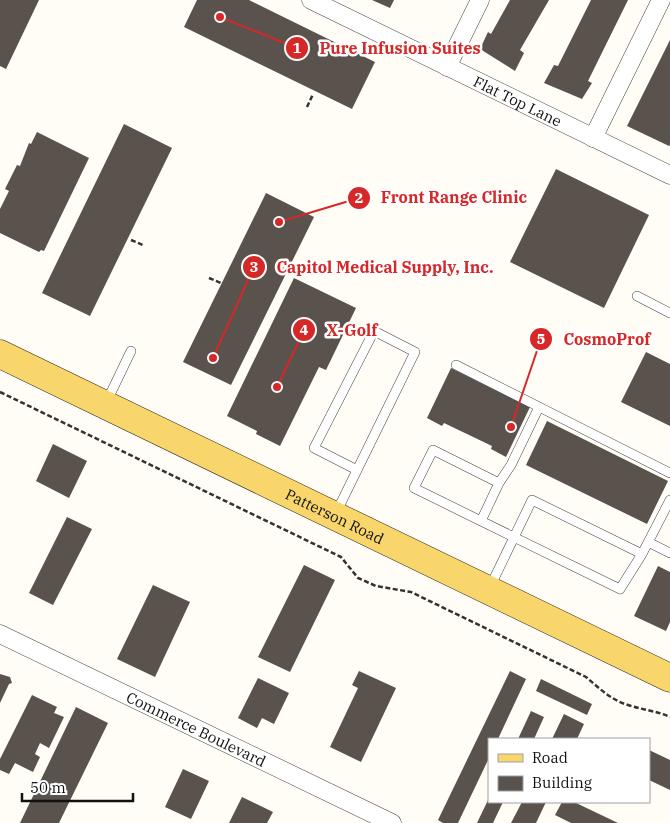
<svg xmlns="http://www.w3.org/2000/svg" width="670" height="823" font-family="'IBM Plex Serif',serif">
<rect width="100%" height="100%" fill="#fffdf5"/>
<!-- building -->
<path fill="#5a524d" d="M0,0h39l-33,69 -6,-3z
M197,0h52l126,62 -23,47 -168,-82z
M372,0h22l-4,8z
M510,0h39l-29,50 4,3 -9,18 -35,-22 8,-17 3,2z
M591,0h37l-40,81 4,2 -10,16 -38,-16 10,-18 4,1z
M670,40v105l-1,1 -42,-20z
M124,124l48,24 -82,168 -48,-23z
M37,132l52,26 -45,93 -3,-1 -2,2 -39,-19v-24l9,-18 -4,-2 12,-24 3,1 9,-23 2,1z
M556,169l93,46 -45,93 -94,-46z
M266,193l48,24 -83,168 -48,-23z
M294,278l62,30 -30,62 -7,-3 -39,79 -24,-12 1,-3 -30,-15z
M646,352l24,12v62l-49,-24z
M451,368l79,39 -24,50 -15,-8 1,-3 -48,-23 -2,3 -15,-8z
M547,421l121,60 -21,43 -121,-59z
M53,444l34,17 -18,37 -33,-17z
M67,517l25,12 -39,76 -24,-12z
M304,565l31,15 -45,92 -32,-15z
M658,566l12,6v50l-4,9 -32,-15z
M153,585l37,17 -35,75 -38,-18z
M359,671l37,17 -35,74 -31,-15 28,-59 -6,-3z
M510,671l16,8 -28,60h-9v19l-31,65h-15l-5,-3z
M0,674l10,3 2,6 -3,1 -9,19z
M258,678l31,15 -15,31 -12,-6 -5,10 -19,-10z
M541,679l51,25 -5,11 -51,-24z
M32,695l25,12 -3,6 10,4 -15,31 -9,-5 -5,11 5,3 -7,15 -18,-9 -6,11 -9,-4v-11z
M76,707l32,16 -49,100h-39z
M531,711l13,6 -10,22h-16z
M564,714l20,10 -7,15h-25z
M649,750l21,10v30l-21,-10z
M183,769l26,12 -18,38 -26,-12z
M242,797l31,15 -6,11h-38z
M489,798v4h14l-10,21h-16z
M522,802h24l-10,21h-25z
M562,802h12l44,21h-47l-16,-8z"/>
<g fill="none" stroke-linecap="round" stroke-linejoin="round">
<!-- service casing -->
<g stroke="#444" stroke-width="10">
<path id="service" d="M637,296l33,17
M456,365l214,108
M106,403l25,-52
M539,407l-28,58 -12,18 -18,38 139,68 22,-35
M336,513l79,-161 -41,-21 -60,117 43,22
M481,521l-67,-33 19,-38 66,33
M650,543l20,10
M490,587l42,-87 110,54 28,-54"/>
</g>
<!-- minor casing -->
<g stroke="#444" stroke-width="19">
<g id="minor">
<path id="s1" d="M311,0l359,175"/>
<path d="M447,67l33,-67"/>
<path d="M593,138l68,-138"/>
<path id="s2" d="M0,634l392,189"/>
</g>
</g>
<!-- primary casing -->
<g stroke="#222" stroke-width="29">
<g id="primary">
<path id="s3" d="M0,354l670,324"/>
</g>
</g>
<!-- path -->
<path stroke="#333" stroke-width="2.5" stroke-dasharray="5 2.5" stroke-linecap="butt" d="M307,107l6,-13
M131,240l12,5
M209,278l12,5
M0,392l341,165 17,21 18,8 35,6 175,85c13,11 25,23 42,28 15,5 29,6 42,12"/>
<!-- service -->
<use href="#service" stroke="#fff" stroke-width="9"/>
<!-- minor -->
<use href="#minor" stroke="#fff" stroke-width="18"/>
<!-- primary -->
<use href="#primary" stroke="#f9d66b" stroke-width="28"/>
</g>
<g text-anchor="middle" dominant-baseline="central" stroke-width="5" stroke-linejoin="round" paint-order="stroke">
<!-- street labels -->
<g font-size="15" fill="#111" stroke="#fff">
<text stroke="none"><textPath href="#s1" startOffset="230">Flat Top Lane</textPath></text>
<text stroke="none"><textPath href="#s3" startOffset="372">Patterson Road</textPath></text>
<text stroke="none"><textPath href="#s2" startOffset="218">Commerce Boulevard</textPath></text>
</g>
</g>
<!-- callouts -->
<path fill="none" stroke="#d62828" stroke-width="2" d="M220 17L297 48M279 222L359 198M213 358L254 267M277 387L304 330M511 427L541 339"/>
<g fill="#d62828" stroke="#fff" stroke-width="2">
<circle cx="220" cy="17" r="5"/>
<circle cx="279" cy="222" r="5"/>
<circle cx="213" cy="358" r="5"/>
<circle cx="277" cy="387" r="5"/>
<circle cx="511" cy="427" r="5"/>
<circle cx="297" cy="48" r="12"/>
<circle cx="359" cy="198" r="12"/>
<circle cx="254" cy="267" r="12"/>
<circle cx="304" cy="330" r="12"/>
<circle cx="541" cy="339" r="12"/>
</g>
<g font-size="15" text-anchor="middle" font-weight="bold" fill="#fff">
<text x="297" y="53">1</text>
<text x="359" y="203">2</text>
<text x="254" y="272">3</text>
<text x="304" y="335">4</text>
<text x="541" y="344">5</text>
</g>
<g font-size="16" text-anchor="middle" font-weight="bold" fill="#d62828" stroke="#fff" stroke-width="5" stroke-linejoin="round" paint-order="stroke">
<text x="400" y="54">Pure Infusion Suites</text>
<text x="454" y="203">Front Range Clinic</text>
<text x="385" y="273">Capitol Medical Supply, Inc.</text>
<text x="352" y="336">X-Golf</text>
<text x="607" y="345">CosmoProf</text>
</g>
<!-- legend -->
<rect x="488" y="738" width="162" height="65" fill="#ffffff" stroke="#a0a0a0"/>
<rect x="498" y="754" width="25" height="8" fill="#f9d66b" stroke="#a0a0a0"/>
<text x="532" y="763" font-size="15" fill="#111111">Road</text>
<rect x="498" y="776" width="25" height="15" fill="#5a524d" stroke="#a0a0a0"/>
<text x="532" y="788" font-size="15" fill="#111111">Building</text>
<!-- scale -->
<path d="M22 793v8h111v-8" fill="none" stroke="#111111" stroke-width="2.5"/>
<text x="30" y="793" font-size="15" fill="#111111" stroke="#ffffff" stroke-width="4" paint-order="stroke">50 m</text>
</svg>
